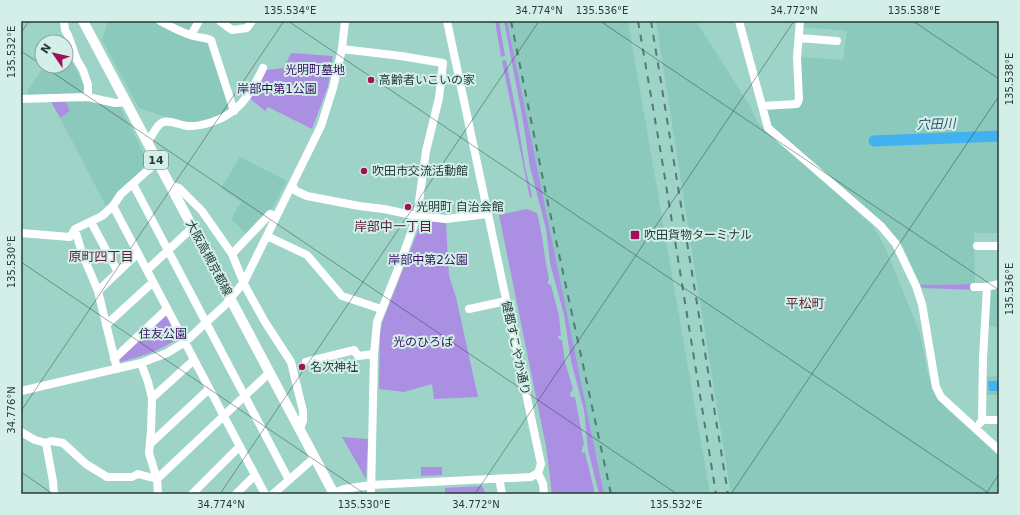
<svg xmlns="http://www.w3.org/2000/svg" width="1020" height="515" font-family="'DejaVu Sans','Noto Sans JP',sans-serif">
<rect width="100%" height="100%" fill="#9ed4c8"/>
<!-- built -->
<path fill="#8ac9bb" d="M108,21h47l55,21 22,66 -28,15 -18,1 -47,-16 -37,-68z
M164,21h33l-9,12z
M507,21h121l82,473h-106z
M656,21h40l54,85 7,16 116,104 12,21 35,86 8,41 6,17 6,10 8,9 51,46v38h-268l-35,-217z
M802,21h197v113l-126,5 1,3 125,-4v95h-25l1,51 -55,1 -19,-43 -20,-16 -113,-98 -6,-22 35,-2v-47l46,3 4,-29 -45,-4z
M63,39h2l8,24 12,25 -5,5 -52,2v-5l16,-24h22v-24h-5z
M84,99l36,8 29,56 -18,19 -11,8 -14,16 -46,-88 10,-7 -5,-11z
M240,157l47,24 -16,29 -1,-1 -6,8 -17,18 -16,-16 10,-17 -20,-14z
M999,286v41l-12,-1 3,-38z
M999,376v19h-15v-18z"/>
<!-- green -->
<path fill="#ab8fe2" d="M495,21h4l6,35 -4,1z
M504,21h3l97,473h-5l-11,-44 -4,-40 -13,-49 -7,-46 -14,-52 -4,-34 -16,-62 -7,-46z
M291,53l42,3 -5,30 -16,43 -44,-22 -3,4 -16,-13 17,-28 18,-2z
M506,60l12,62 7,45 7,29 -2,2 -28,-137z
M50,100h15l5,11 -10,7z
M527,209l10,4c6,22 7,44 12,66l-1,2v3l3,1 8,31 2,20h-3l1,3 3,1 3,22 8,27 -3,4 1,4h4l9,47 -2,5v4l3,-1 10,42h-43l-6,-48 -47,-231z
M424,220l22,3 3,53 7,21 22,100 -44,2 -2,-15 -28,8 -25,-3 1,-55 2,-11 39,-100z
M975,284l-1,6 -52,-2 -2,-3z
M165,314l2,1 12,23c-18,12 -38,19 -59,24l-1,-4z
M342,437l26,2 -2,40z
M421,467h21v8l-21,1z
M482,486l4,8h-41v-6z"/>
<!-- water -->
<path fill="#41b1f2" d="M988,381h11v10h-10z"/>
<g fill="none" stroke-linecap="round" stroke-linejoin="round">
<!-- river -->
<path stroke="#41b1f2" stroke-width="11" d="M874,141l125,-5"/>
<!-- minor -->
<path stroke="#fff" stroke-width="8" d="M64,21l1,9 3,5 9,25 6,10 5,15v12
M160,21c11,6 21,11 33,15 7,2 12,1 18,4l23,71
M220,21l12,9 15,-2 5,-7
M739,21l29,107 113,98 15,18 20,42 6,18 14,83 5,10 58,53
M191,35l8,-14
M799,38l38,3
M342,49l59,7 42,7 -4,35 -13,53 -9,65 -19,53 -21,53 -3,32 -3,140
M21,99l67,-2 27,6 11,-1
M762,106l35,-2 2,-5 -2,-42 3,-36
M147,142c5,-5 8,-14 13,-18 7,-6 19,1 27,2 14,1 35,-6 46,-15 12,-8 24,-30 30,-43
M133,184l156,296
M170,185l9,3 23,23 30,43 13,32 20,36 26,40 12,49v10l-3,7
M292,185l4,6 11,5 52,10 25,3 33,7 29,3 42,-5
M113,206l152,288
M91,222l27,50
M75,229l7,24 16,38 19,78
M21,233l49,4 5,-8 27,-13 11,-10 8,-12 36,-32
M267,236l40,19 35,41 39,13
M977,246h22
M232,254l38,-40 6,2
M147,270l46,-43
M974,287h13
M98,291l40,-38
M469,309l37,-8
M106,325l47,-43
M114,359l53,-50
M306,362l48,-12 4,6 16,-2
M141,363l7,19 4,16 -1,33 -2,22 8,26 1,15
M21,391l120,-28 26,-10 18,-11 40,-37 19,-23 77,-156 12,-38 9,-39 3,-28
M152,398l42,-38
M982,420l1,-62 4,-71 12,-3
M980,423l2,-3h17
M21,432l14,8 11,3 5,-2 12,2 23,21 21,13h25l6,-3 19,5 112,-106
M46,443l7,38 1,13
M150,444l59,-55
M538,473l5,11 1,10
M500,479v4l2,11
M334,493l10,-4 27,-4 160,-8 7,-4 3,-9 -94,-443
M192,494l48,-48
M236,494l19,-19
M273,494l41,-36"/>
<!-- major -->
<path stroke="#fff" stroke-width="10" d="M83,21l251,473"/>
<!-- rail -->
<path stroke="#567971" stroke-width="2" stroke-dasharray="7 7" stroke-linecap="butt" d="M511,21l35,173 65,300
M638,21l23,133 55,340
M651,21l77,473"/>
</g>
<!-- ticks -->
<path fill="none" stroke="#253b36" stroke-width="1" stroke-opacity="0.45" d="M288,21l702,473M600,21l399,269M913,21l86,58M21,33l8,-12M21,51l21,14M43,66l634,428M21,262l344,232M21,411l263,-390M21,472l32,22M220,494l319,-473M475,494l319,-473M731,494l268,-398M986,494l13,-20"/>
<!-- markers -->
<g fill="#a11158" stroke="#d4efe8" stroke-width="1.5">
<circle cx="371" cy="80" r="4"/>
<circle cx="364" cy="171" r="4"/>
<circle cx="408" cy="207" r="4"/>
<rect x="630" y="230" width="10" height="10" rx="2"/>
<circle cx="302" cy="367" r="4"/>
</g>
<g text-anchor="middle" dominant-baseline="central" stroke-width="4" stroke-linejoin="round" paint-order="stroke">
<!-- shield labels -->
<rect fill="#d4efe8" stroke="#5a716b" stroke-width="1" x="144" y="151" width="24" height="18" rx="3"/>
<g font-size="11" font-weight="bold" fill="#253b36">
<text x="156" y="160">14</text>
</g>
<!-- park labels -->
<g font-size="12" fill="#360f62" stroke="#d4efe8">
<text x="315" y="70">光明町墓地</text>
<text x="277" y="89">岸部中第1公園</text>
<text x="428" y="260">岸部中第2公園</text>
<text x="163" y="334">住友公園</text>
<text x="423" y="342">光のひろば</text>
</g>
<!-- poi labels -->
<g font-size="12" fill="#253b36" stroke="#d4efe8" text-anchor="start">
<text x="379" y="80">高齢者いこいの家</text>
<text x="372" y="171">吹田市交流活動館</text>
<text x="416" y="207">光明町 自治会館</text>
<text x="644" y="235">吹田貨物ターミナル</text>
<text x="310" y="367">名次神社</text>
</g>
<!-- street labels -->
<g font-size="12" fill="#253b36" stroke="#d4efe8">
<text transform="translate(209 258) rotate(62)">大阪高槻京都線</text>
<text transform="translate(516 348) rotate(78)">健都すこやか通り</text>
</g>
<!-- water labels -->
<g font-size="13" font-style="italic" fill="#2c5773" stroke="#d4efe8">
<text transform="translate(936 124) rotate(-2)">穴田川</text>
</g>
<!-- neighbourhood labels -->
<g font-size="13" fill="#601d38" stroke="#d4efe8">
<text x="393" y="226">岸部中一丁目</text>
<text x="101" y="256">原町四丁目</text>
<text x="805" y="303">平松町</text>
</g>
</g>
<!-- border -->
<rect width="1020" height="515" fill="none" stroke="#d4efe8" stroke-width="44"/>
<!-- north arrow -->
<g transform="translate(54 54) rotate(304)"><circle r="19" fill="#d4efe8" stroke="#8ea7a1"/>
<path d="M0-3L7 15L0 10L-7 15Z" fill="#a11158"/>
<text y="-6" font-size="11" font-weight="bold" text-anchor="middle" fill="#253b36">N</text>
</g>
<rect x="22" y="22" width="976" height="471" fill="none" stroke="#253b36" stroke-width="1.5"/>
<g font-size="10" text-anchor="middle" fill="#253b36">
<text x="290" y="14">135.534°E</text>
<text x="539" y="14">34.774°N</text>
<text x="602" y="14">135.536°E</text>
<text x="794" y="14">34.772°N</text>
<text x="914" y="14">135.538°E</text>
<text transform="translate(11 52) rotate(-90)" y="4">135.532°E</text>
<text transform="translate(1009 79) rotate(-90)" y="4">135.538°E</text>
<text transform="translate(11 262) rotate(-90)" y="4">135.530°E</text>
<text transform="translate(1009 289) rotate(-90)" y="4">135.536°E</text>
<text transform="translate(11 410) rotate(-90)" y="4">34.776°N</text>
<text x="221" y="508">34.774°N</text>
<text x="364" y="508">135.530°E</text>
<text x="476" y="508">34.772°N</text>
<text x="676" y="508">135.532°E</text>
</g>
</svg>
